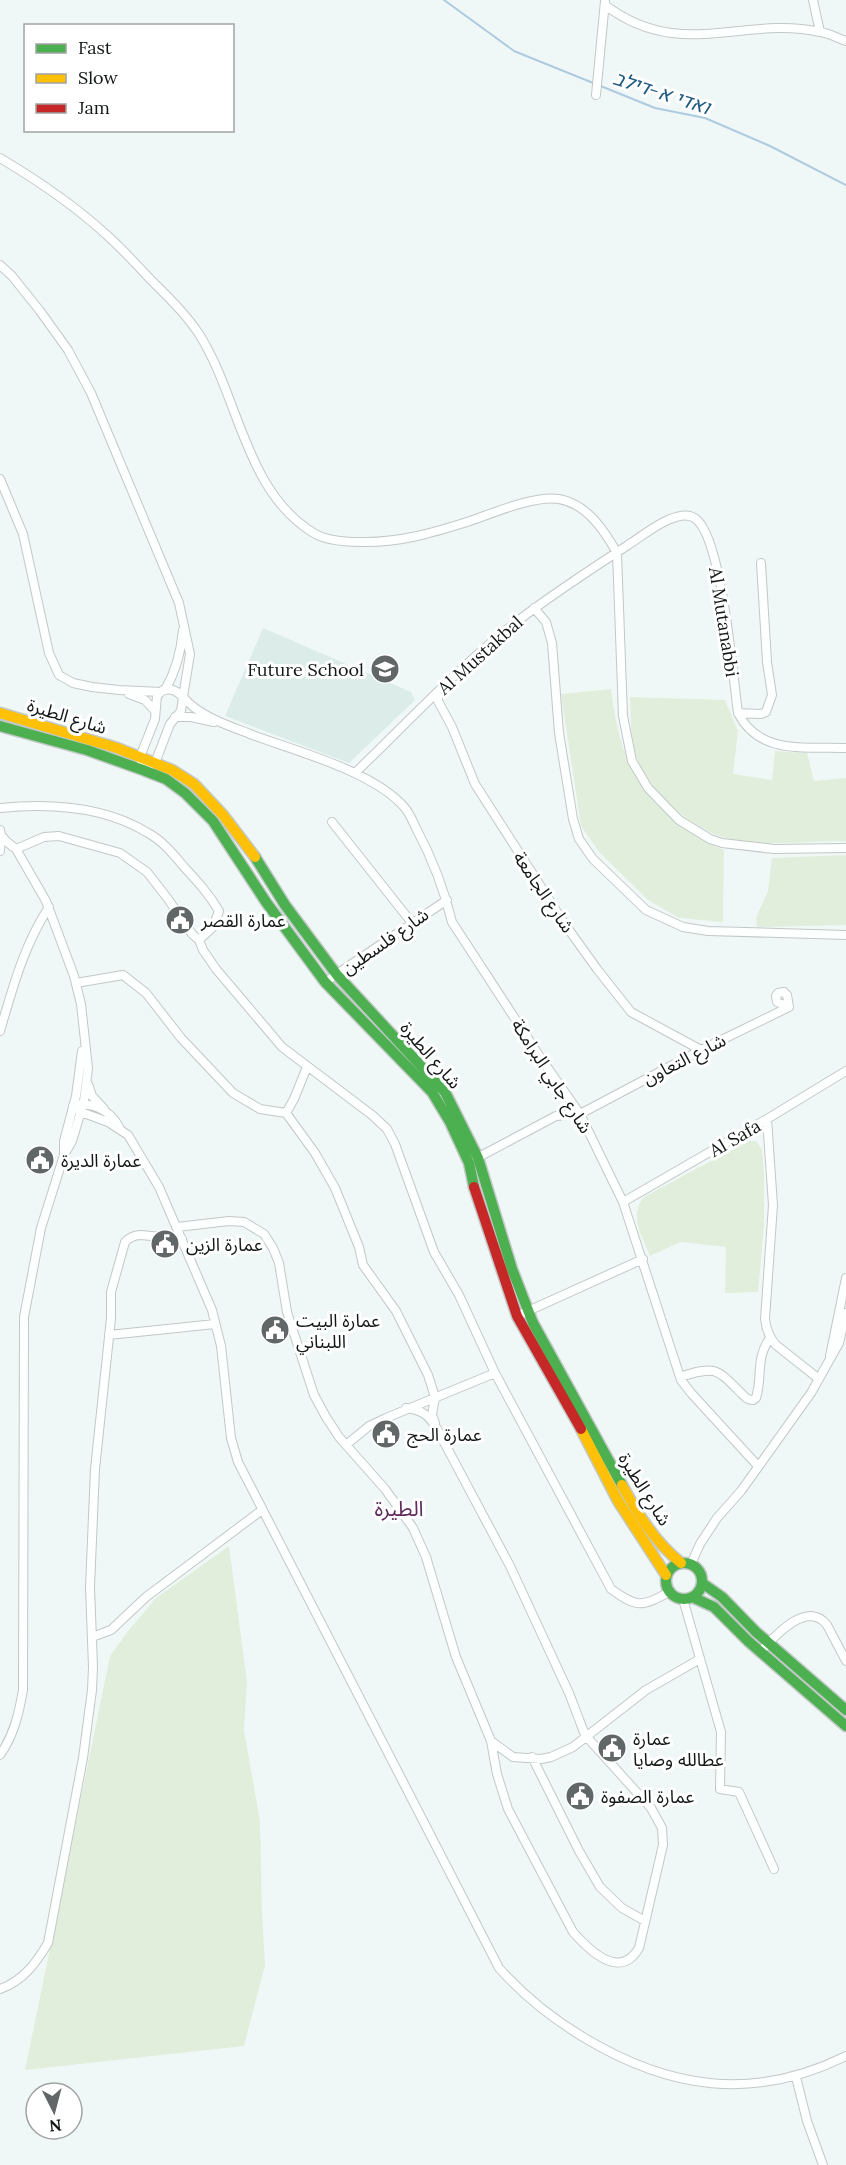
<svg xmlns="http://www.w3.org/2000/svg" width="846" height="2165" font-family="Lora,'Noto Sans Arabic',Heebo,serif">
<rect width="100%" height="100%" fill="#f0f8f7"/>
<!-- built -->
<path fill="#dbece9" d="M263,628l148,64 4,8 -66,63 -124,-47z"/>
<!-- green -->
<path fill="#e2eedc" d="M611,689c7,54 18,95 62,130 16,13 32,24 51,31l-1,72 -44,-4 -31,-18 -49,-48 -18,-26 -20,-132z
M630,697l95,3 13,31 -5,43 39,6 3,-29 32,2 7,28 32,-3v63c-37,0 -74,5 -111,-1 -37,-5 -83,-45 -97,-79 -8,-20 -7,-43 -8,-64z
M846,855v70l-89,2 -1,-9 12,-27 4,-33z
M748,1141h8l6,9 2,23v53l-6,66 -33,1 1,-46 -45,-5 -31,14c-8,-21 -22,-39 -6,-59z
M229,1546l18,136 -3,48 16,91 2,91 3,53 -21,81 -219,24 85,-414 18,-25 28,-33z"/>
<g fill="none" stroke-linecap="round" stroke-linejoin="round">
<!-- stream -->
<path stroke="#aecbe0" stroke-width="2" d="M444,0l70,51 141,57 50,10 65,28 76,39"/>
<!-- street casing -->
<g stroke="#c2c8c7" stroke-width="10">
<path id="street" d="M813,0l7,32
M605,5c75,57 138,10 215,27 9,1 17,6 26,9
M596,95l9,-94
M0,158c37,22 78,50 110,80 14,13 28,28 41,42 17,17 35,34 48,54 40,63 46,156 113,198 13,9 33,10 49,10 37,1 71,-9 106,-20 24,-8 67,-27 92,-23 28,5 45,31 58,54l6,163 9,45 16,27 31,32 31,19 12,4 52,6 72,-1
M0,265l12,11 28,35 28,39 23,43 88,210 11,51 -7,43c16,19 44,28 67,37 45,17 124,37 155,74 5,6 8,14 11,20 16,30 28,61 36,94l86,132 42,60 43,88 58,178 10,13 67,73
M0,479l23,55 26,119 10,22 14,8 19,4 27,3 42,2
M534,608l12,14 6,21 7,90 14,86 6,20 14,20 53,51 37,17 25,4 138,4
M163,690c9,-2 14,1 20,7l-2,14 -11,13 -15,39 -12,7 -3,-13 15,-38 2,-23z
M165,690c11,-19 16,-39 18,-60
M438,692v9l14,26 23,57 89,139 33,46 34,43 70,38
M129,694l16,6 10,11
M738,713l23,1 5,-2 6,-17 -5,-33 -6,-99
M175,717h16l23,5
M355,773c53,-51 103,-105 160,-150 36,-28 75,-53 113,-78 15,-9 51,-40 68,-26 26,20 37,158 42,194 22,43 68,33 108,35
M0,808c50,-5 104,-2 148,25 15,8 26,22 37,35 13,14 24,26 34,43l-6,16 -14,13
M332,822l80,101
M0,830l1,5 6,7 9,7 30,52 28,75 7,28 7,64 -4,33 -12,40 -8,14 -23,73 -17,89 -1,373c-4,23 -9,45 -23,65
M16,849l28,-12 15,-1 61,17 27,19 21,27 24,35 7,6 4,10 13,19 66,78 90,68 15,14 8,15 39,108 25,43 36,78 116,216c26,19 31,18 58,3
M0,851l1,-16
M325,982l122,-82
M76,983l47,-8 23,18 35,45 52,55 27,16 26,4 29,40 20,35 24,59 4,18 33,46 32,64 7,22 -3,18 3,8
M0,1031c13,-44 24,-86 49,-124
M88,1084l4,12 12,13
M81,1104c17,1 30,8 38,23
M73,1106l8,6 27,10 20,13 31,52 53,123 9,36 10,92 7,24 261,506c25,28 51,49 84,69 86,52 170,65 263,19
M286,1113l8,-14 13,-32
M767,1119l6,86 -8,114c1,10 4,18 11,26l43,34
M64,1154v-13l12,-45 6,-45
M475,1159l81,-43 24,-2 121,-64 88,-43 -2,-12 -3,-3 -6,1 -2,3 1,6 12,5
M623,1202l144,-83 79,-48
M177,1227l52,-6 15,1 20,12 9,14 6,15 8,49 27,83 12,22 13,20 46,52 28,39 13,29 30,100 35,84 22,16 28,2 10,-2 22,-10 73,-57 54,-31
M517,1316l126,-57
M109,1335l106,-11
M830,1356l16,-78
M680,1377c36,-12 37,-8 62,17 4,4 6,6 11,6l3,-2c7,-23 -1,-39 14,-60
M406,1408c16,2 23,7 31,21l73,137 59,127 16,42 66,73 11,20 1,17 -24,103c-19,33 -50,2 -66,-16l-65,-123 -11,-35 -6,-33
M346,1445l23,-19 17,-8 109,-45
M691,1564l9,-20 17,-26 24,-27 70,-98 28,-50 7,-30
M683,1599l38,133 -1,57 19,3 35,77
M92,1637l19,-7 35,-33 116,-87
M760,1652c14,-15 47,-53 67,-27l19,36
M532,1757l47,94 21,36 22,21 23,13
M0,1989c23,-8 36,-26 48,-46l35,-185 9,-68 1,-23 -3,-80 5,-118 16,-151v-26l14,-50c5,-5 9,-7 16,-7l41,4
M796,2077l11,44 16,44"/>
</g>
<!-- fast casing -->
<g stroke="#c2c8c7" stroke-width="13">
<path id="fast" d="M0,726l87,24 56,20 23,9 19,14 28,28 53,81 59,80 107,110 18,30 19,41 5,24
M255,857l30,48 52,70 108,117 33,66 34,111 21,54 89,162
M666 1581a18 18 0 1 1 36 0a18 18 0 1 1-36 0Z
M702,1583l20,14 34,35 90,78
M692,1597l22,10 34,34 98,85"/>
</g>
<!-- slow casing -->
<g stroke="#c2c8c7" stroke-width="13">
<path id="slow" d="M0,713l117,35 55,22 22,14 29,31 32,42
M581,1429l37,72 48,74
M622,1485c16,30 33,57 59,78"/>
</g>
<!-- jam casing -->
<g stroke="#c2c8c7" stroke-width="13">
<path id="jam" d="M474,1187l43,129 64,113"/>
</g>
<!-- street -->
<use href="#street" stroke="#fdfefe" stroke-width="8"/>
<!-- fast -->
<use href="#fast" stroke="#4caf50" stroke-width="10"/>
<!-- slow -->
<use href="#slow" stroke="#ffc107" stroke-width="10"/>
<!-- jam -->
<use href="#jam" stroke="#c62828" stroke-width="10"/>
</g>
<!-- icons -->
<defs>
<g id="school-disc" transform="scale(1.5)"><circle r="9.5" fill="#606766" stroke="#fff"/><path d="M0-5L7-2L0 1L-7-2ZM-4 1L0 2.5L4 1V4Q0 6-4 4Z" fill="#fff"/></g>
<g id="civic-disc" transform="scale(1.5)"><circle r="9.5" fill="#606766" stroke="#fff"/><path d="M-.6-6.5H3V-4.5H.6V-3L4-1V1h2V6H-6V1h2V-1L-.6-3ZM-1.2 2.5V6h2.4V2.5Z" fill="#fff"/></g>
</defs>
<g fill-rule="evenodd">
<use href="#school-disc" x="385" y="669"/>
<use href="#civic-disc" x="180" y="920"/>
<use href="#civic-disc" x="40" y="1160"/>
<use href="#civic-disc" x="165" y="1244"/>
<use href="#civic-disc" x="275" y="1330"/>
<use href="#civic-disc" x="386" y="1434"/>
<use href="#civic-disc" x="612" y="1748"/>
<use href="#civic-disc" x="580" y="1796"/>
</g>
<g text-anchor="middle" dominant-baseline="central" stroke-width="6" stroke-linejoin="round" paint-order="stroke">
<!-- street labels -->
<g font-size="18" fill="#131918" stroke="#fff">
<text transform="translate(724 622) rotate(81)">Al Mutanabbi</text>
<text transform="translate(480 655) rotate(-42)">Al Mustakbal</text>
<text transform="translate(67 716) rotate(17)">شارع الطيرة</text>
<text transform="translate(544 892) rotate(56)">شارع الجامعة</text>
<text transform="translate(385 941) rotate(-35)">شارع فلسطين</text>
<text transform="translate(431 1055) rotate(49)">شارع الطيرة</text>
<text transform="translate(684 1059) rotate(-27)">شارع التعاون</text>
<text transform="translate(552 1076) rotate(57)">شارع جابي البرامكة</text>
<text transform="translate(735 1138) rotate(-30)">Al Safa</text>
<text transform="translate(645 1489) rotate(58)">شارع الطيرة</text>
</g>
<!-- poi labels -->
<g font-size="18" fill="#131918" stroke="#fff" text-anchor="start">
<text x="364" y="669" text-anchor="end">Future School</text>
<text x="201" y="920">عمارة القصر</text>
<text x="61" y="1160">عمارة الديرة</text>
<text x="186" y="1244">عمارة الزين</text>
<text x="296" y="1320">عمارة البيت<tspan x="296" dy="21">اللبناني</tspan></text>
<text x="407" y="1434">عمارة الحج</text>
<text x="633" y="1738">عمارة<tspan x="633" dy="21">عطالله وصايا</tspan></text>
<text x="601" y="1796">عمارة الصفوة</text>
</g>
<!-- water labels -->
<g font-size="20" font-style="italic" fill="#1e5a82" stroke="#fff">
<text transform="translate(662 92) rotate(18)">ואדי א-דילב</text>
</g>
<!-- quarter labels -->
<g font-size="21" fill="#5e2b5c" stroke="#fff">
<text x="399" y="1508">الطيرة</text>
</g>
</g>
<!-- legend -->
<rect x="24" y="24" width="210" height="108" fill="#ffffff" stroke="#a1a3a3" stroke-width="1.5"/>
<rect x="36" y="44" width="30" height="9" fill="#4caf50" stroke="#a1a3a3" stroke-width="1.5"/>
<text x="78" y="54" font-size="18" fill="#131918">Fast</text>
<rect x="36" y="74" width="30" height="9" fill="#ffc107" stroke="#a1a3a3" stroke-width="1.5"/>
<text x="78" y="84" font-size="18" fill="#131918">Slow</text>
<rect x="36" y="104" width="30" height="9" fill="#c62828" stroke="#a1a3a3" stroke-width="1.5"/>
<text x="78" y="114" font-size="18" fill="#131918">Jam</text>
<!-- north arrow -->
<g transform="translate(54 2111) rotate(174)"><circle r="28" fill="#ffffff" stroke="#a1a3a3" stroke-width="1.5"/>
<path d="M0-4.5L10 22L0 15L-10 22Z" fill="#606766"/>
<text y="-9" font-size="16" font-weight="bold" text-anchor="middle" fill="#131918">N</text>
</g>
</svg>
